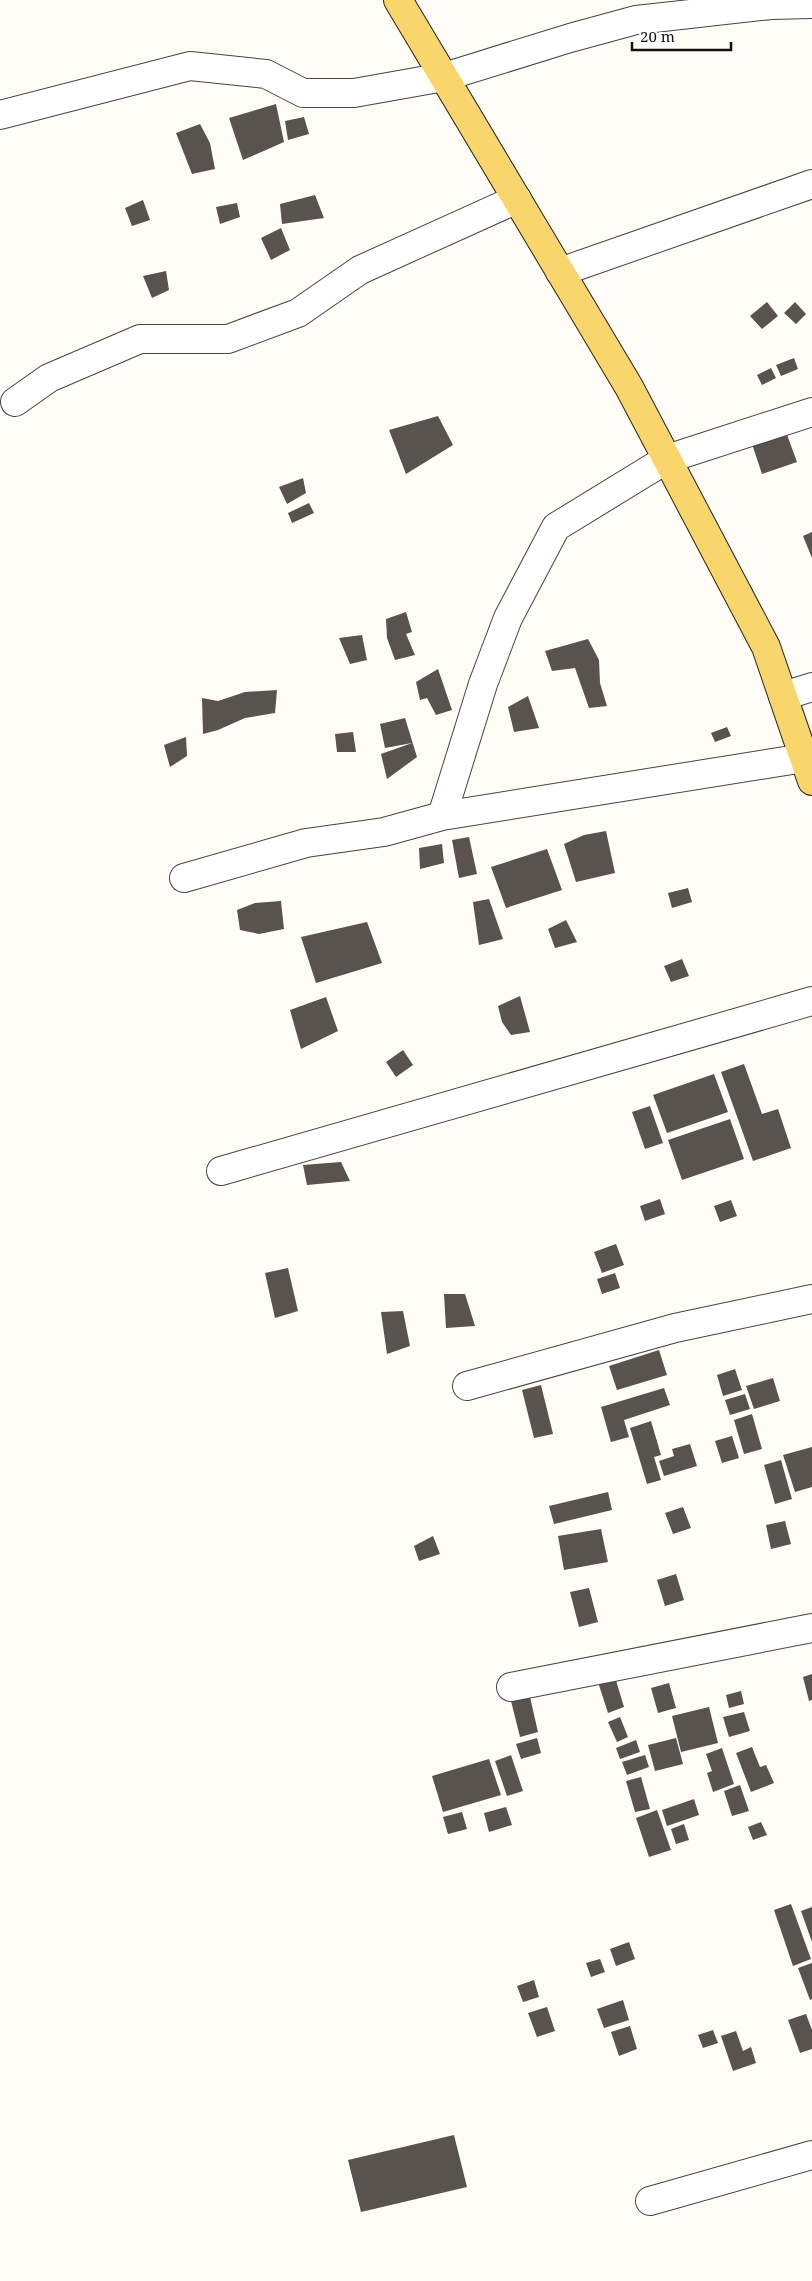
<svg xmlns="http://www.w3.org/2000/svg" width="812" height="2281" font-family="'Noto Serif',serif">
<rect width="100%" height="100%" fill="#fffdf5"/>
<!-- building -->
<path fill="#5a524d" d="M276,104l8,38 -41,18 -14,-42z
M304,117l5,17 -21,6 -3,-19z
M200,124l10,19 5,26 -23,5 -16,-41z
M315,195l9,23 -42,6 -2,-20z
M143,200l7,20 -18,6 -7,-18z
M237,203l3,14 -20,7 -4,-17z
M281,228l9,22 -19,10 -10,-22z
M166,271l3,19 -17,8 -9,-22z
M767,302l11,14 -16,13 -12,-13z
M795,302l11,12 -10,10 -12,-11z
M794,358l4,11 -17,7 -5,-11z
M771,368l5,10 -14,7 -5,-10z
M438,416l15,29 -47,29 -17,-44z
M786,432l11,30 -35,12 -10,-30z
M303,478l3,15 -19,11 -8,-17z
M309,503l5,10 -22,10 -4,-10z
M812,532v26l-9,-22z
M406,612l6,20 -6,2 9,21 -20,5 -8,-22 -1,-19z
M362,635l5,25 -17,4 -11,-26z
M588,639l11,21 1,23 7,23 -18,2 -14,-40 -23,3 -7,-20z
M438,669l14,41 -16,5 -9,-17 -7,2 -4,-18z
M277,690l-2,23 -30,5 -27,12 -15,4 -1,-36 16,3 27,-9z
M528,696l11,32 -25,4 -6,-25z
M405,718l12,39 -30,22 -6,-25 31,-11 -27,5 -5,-24z
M727,727l4,9 -16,6 -4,-9z
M353,732l3,20h-19l-2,-18z
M186,737l1,19 -17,11 -6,-22z
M606,831l9,42 -39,9 -12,-38 20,-9z
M469,837l8,37 -18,4 -7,-38z
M442,844l2,19 -24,6 -1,-21z
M547,849l15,41 -56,18 -15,-41z
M688,888l4,14 -20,6 -4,-15z
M489,899l14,40 -24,6 -6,-43z
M281,901l3,28 -25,5 -19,-4 -3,-20 18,-7z
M566,920l11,22 -22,6 -7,-19z
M367,922l15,41 -66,20 -15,-46z
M682,959l7,17 -18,6 -7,-16z
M520,996l10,36 -19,3 -9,-13 -4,-16z
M326,997l12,34 -37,18 -11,-39z
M403,1050l10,15 -17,12 -10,-15z
M744,1064l18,50 16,-5 13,39 -38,13 -32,-89z
M714,1074l14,38 -61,21 -14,-38z
M650,1106l13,37 -18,6 -13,-37z
M730,1119l14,40 -62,21 -14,-40z
M341,1162l9,19 -43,4 -4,-20z
M660,1199l5,15 -20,7 -5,-15z
M731,1200l6,16 -17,6 -6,-16z
M616,1244l8,21 -22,8 -8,-21z
M288,1268l10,43 -23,7 -10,-45z
M615,1273l5,15 -18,6 -5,-15z
M444,1294h21l10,32 -29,2z
M403,1311l7,35 -23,8 -6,-42z
M659,1350l8,25 -50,15 -8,-24z
M735,1369l7,21 -19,6 -6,-21z
M773,1378l7,23 -26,8 -8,-23z
M541,1385l12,49 -19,4 -12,-48z
M664,1388l6,17 -46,15 5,17 -18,5 -10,-35z
M745,1394l5,15 -20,6 -5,-15z
M752,1414l10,35 -18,5 -10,-34z
M651,1421l10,34 -7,2 7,23 -14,4 -17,-56z
M732,1436l7,22 -17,5 -7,-22z
M690,1444l7,22 -33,10 -5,-15 15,-5 -2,-7z
M812,1447v40l-17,5 -12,-37z
M781,1460l11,39 -17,5 -11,-39z
M608,1492l4,18 -58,14 -5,-18z
M683,1507l8,21 -18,6 -8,-21z
M785,1521l6,23 -20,5 -5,-24z
M601,1529l7,33 -44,8 -6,-34z
M433,1536l7,18 -21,7 -5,-15z
M676,1574l8,26 -19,6 -8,-26z
M589,1588l9,34 -19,5 -9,-35z
M812,1674v26l-3,1 -6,-24z
M615,1677l9,30 -16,6 -10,-31z
M669,1683l7,25 -18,5 -7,-25z
M741,1691l3,13 -15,4 -3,-13z
M530,1697l8,35 -18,5 -9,-36z
M709,1707l9,36 -37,9 -9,-36z
M744,1712l6,19 -21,6 -6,-20z
M620,1717l8,20 -11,5 -9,-20z
M537,1738l4,15 -20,6 -5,-15z
M676,1738l7,26 -28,7 -7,-26z
M636,1740l4,12 -20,7 -4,-11z
M752,1747l8,20 6,-2 8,18 -23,9 -15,-39z
M722,1748l12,36 -21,8 -6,-19 5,-2 -6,-17z
M511,1755l12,36 -16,5 -12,-35z
M645,1755l4,12 -22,8 -5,-13z
M489,1759l12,36 -58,17 -11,-36z
M641,1777l9,32 -15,3 -9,-31z
M740,1785l9,26 -17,5 -8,-25z
M694,1799l5,16 -32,11 -5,-16z
M506,1807l6,18 -23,7 -5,-19z
M657,1810l14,40 -22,7 -13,-39z
M462,1812l5,17 -19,5 -5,-17z
M761,1822l6,13 -14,5 -5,-13z
M684,1824l5,16 -13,4 -5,-15z
M791,1904l20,55 -18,7 -19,-56z
M812,1907v35l-11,-31z
M629,1942l6,17 -19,7 -6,-17z
M600,1959l5,13 -14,5 -5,-14z
M812,1963v36l-2,1 -12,-32z
M534,1980l5,17 -16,5 -6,-16z
M623,2000l6,20 -25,8 -7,-19z
M547,2007l8,24 -18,6 -9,-24z
M806,2014l6,16v19l-12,4 -12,-33z
M630,2026l7,23 -18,7 -8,-24z
M713,2030l5,13 -15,5 -5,-13z
M736,2031l7,20 8,-4 5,16 -23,8 -12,-35z
M454,2135l13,52 -106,25 -13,-52z"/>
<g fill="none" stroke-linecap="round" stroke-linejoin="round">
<!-- minor casing -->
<g stroke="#444" stroke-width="30">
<path id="minor" d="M0,115l190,-49 76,8 37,19h51l90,-16 126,-39 66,-18 135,-15 41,-1
M560,272l252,-88
M15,402l34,-24 91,-39h88l70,-26 62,-43 157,-71
M783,696l29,-9
M442,816l362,-58
M184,878l122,-35 78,-11 58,-16 41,-132 25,-66 48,-91 111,-68 145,-47
M221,1171l591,-170
M467,1386l208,-58 137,-29
M511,1687l301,-59
M650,2201l162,-46"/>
</g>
<!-- major casing -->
<g stroke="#222" stroke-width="30">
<path id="major" d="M398,0l231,387 38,72 99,188 46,134"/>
</g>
<!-- minor -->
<use href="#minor" stroke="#fff" stroke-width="28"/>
<!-- major -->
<use href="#major" stroke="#f9d66b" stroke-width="28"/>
</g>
<!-- scale -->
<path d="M632 42v8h99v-8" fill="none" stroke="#111111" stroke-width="2.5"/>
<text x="640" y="42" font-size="15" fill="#111111" stroke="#ffffff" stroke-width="4" paint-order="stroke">20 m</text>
</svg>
